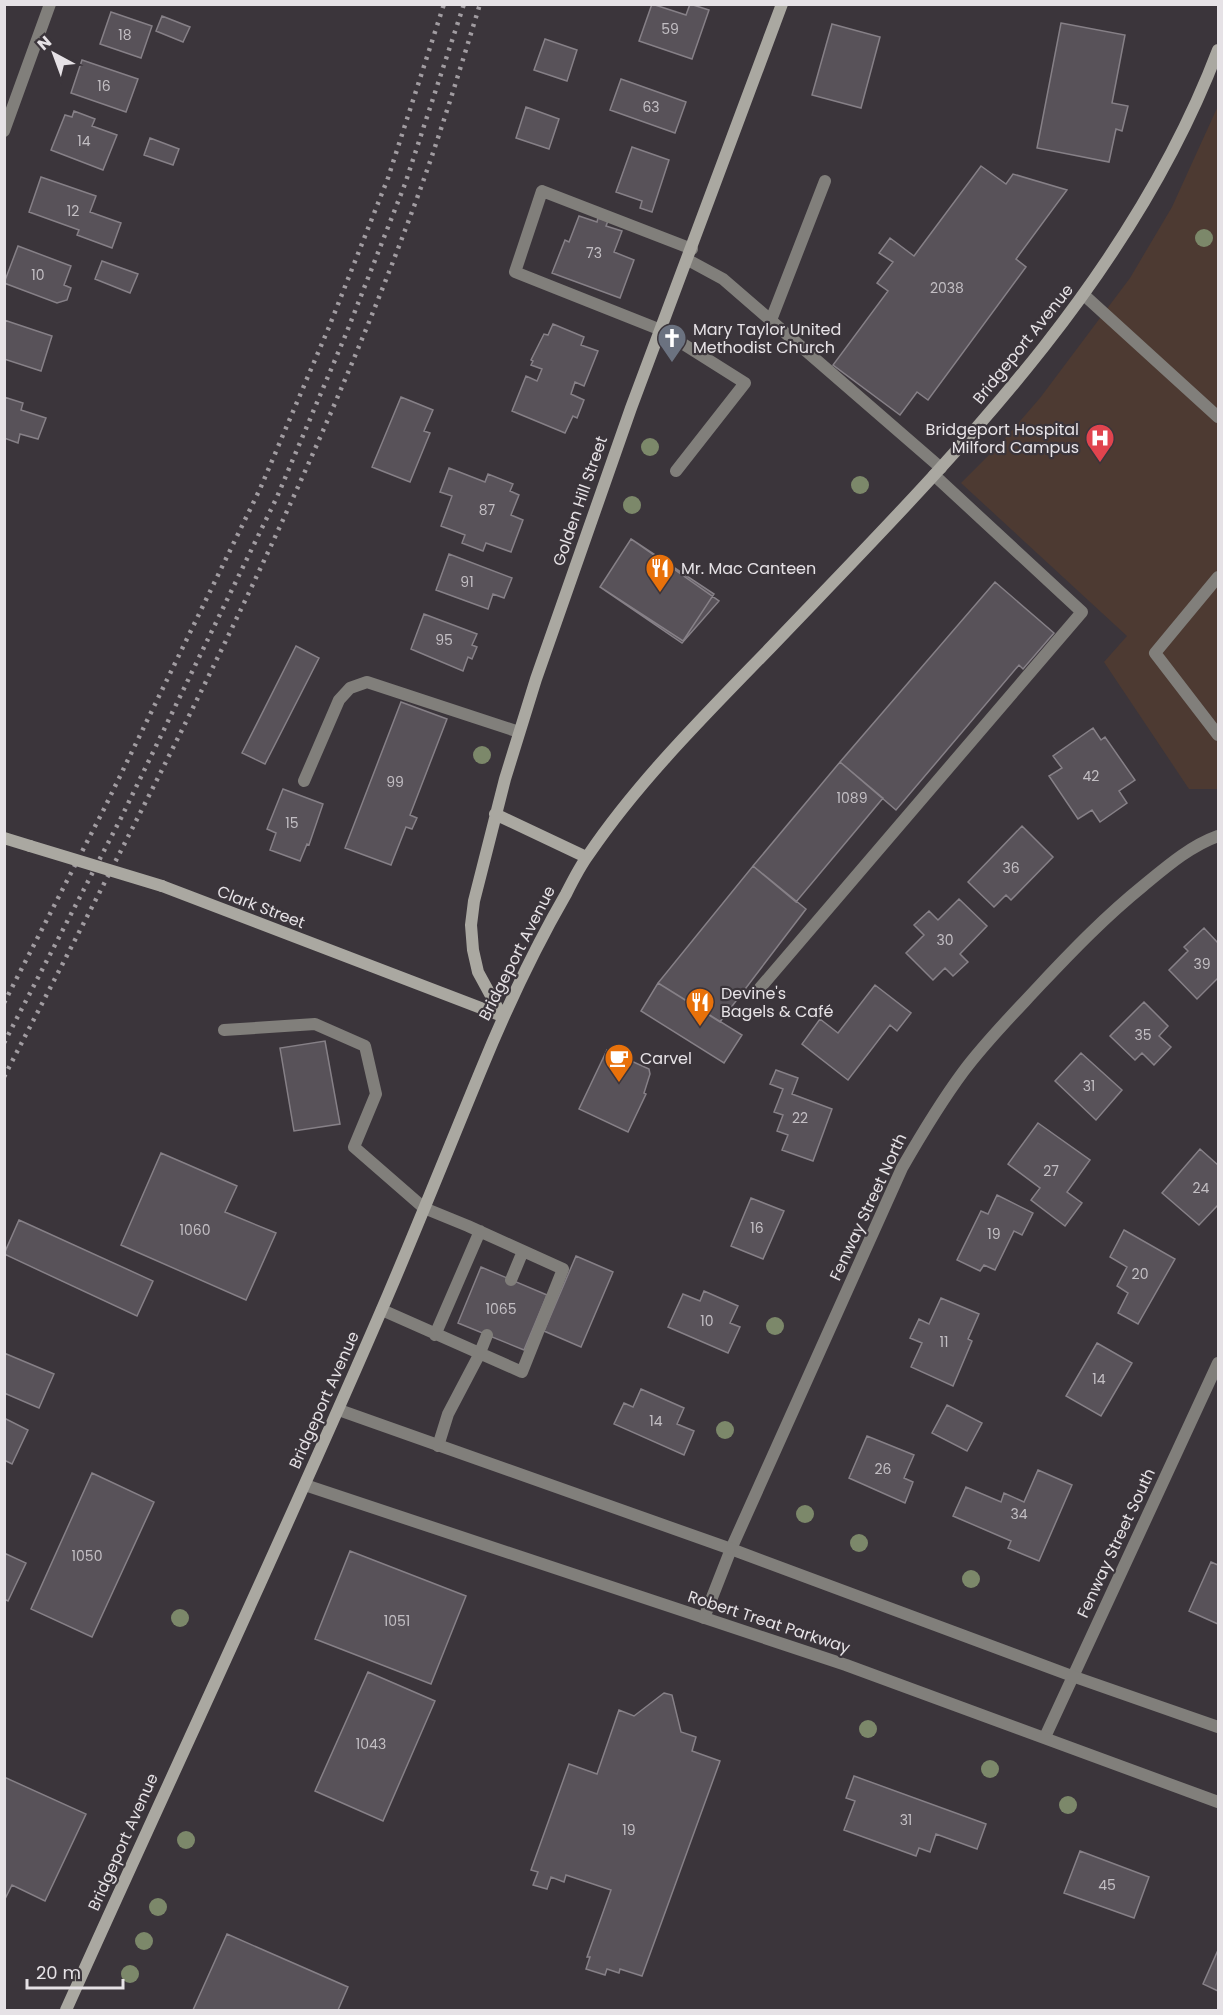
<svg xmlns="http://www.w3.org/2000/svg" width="1223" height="2015" font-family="Poppins,sans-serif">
<rect width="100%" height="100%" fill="#3b353b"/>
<!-- medical -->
<path fill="#4d3a32" d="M1218,106v683h-29l-85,-127 23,-26 -166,-153 41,-41 38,-44 90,-120 42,-71z"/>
<!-- building -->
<path fill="#585259" stroke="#868087" stroke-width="1.5" d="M652,4l34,11 4,-11 19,6 -17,49 -53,-18z
M111,12l41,14 -11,32 -41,-14z
M162,16l28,11 -7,15 -27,-11z
M1061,23l64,12 -13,68 16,3 -6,25 -6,-2 -7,33 -72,-14z
M832,24l48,13 -19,71 -49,-13z
M545,39l32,11 -10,31 -33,-11z
M82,60l56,19 -12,33 -55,-19z
M621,79l65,23 -11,31 -65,-23z
M526,107l33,12 -10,30 -33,-11z
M74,111l21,8 -3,7 25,9 -14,35 -52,-20 14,-35 7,2z
M150,138l29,11 -6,16 -29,-10z
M632,147l37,13 -17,52 -12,-4 2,-7 -26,-9z
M981,166l25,18 7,-10 54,16 -51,69 10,8 -98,133 -11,-8 -17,23 -67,-50 55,-74 -11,-8 16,-21 -14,-9 11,-15 24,18z
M41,177l55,19 -6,16 31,11 -9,25 -35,-13 2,-5 -50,-18z
M579,216l18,6 1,-4 10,3 -2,5 16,5 -8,21 20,8 -14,38 -68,-25 13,-33 4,2z
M18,246l53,20 -7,19 7,3 -4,12 -10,3 -53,-20z
M102,261l36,13 -8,19 -35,-14z
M4,320l48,16 -11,35 -37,-12z
M553,324l31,13 -3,8 17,6 -14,35 -9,-4 -4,12 13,6 -7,18 -4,-2 -8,17 -53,-22 14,-35 11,5 5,-12 -11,-4 2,-4 -2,-1 13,-26 4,1z
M4,397l19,6 -2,7 25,8 -8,21 -18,-5 -2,9 -14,-5z
M401,397l32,13 -9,21 6,2 -20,49 -38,-15z
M449,468l36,14 3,-8 25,10 -3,7 9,4 -8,20 12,5 -12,32 -25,-9 -3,8 -21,-8 3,-8 -24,-9 11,-30 -12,-4z
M631,539l83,55 -31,47 -83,-54z
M631,539l88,62 -37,42 -82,-56z
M449,554l63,24 -8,20 -11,-4 -5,15 -52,-19z
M995,582l59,51 -31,36 -4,-4 -123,145 -56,-48z
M424,614l53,20 -5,11 5,2 -5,12 -4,-2 -5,14 -52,-22z
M296,646l23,12 -54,106 -23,-11z
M401,702l46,17 -37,96 7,3 -5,11 -6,-2 -15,38 -46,-17z
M1093,728l8,12 4,-3 30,43 -16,11 8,12 -27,19 -8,-12 -14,9 -29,-43 13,-8 -9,-12z
M840,762l43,36 -87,104 -43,-36z
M283,789l40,15 -14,41 -2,-1 -7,17 -30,-11 6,-17 -9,-4z
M1022,826l31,31 -42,43 -5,-5 -12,12 -26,-25z
M753,866l53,43 -86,113 -62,-39z
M959,899l28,27 -27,28 8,8 -15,14 -8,-8 -12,12 -27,-27 18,-18 -10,-10 15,-14 9,9z
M1204,928l14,15v35l-21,21 -28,-29 19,-19 -4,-4z
M658,983l84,52 -18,28 -83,-52z
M875,985l36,28 -14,18 -7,-6 -42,55 -46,-36 18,-25 18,14z
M1144,1002l24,24 -9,10 12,11 -17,18 -12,-12 -7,7 -25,-24z
M325,1041l15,83 -46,7 -14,-83z
M607,1050l42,19 1,5 -6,19 2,1 -18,38 -49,-23z
M1081,1053l41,37 -26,30 -41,-39z
M776,1070l22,8 -6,16 40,15 -19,52 -31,-11 6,-15 -11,-4 6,-16 -9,-3 9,-23 -13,-5z
M1038,1123l52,37 -23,32 15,11 -17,23 -34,-26 9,-12 -32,-24z
M1200,1149l18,16v40l-19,20 -37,-32z
M161,1153l76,33 -12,26 51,21 -30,67 -125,-55z
M997,1195l36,18 -11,22 -8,-4 -19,39 -11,-5 -4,6 -23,-11 24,-49 7,3z
M751,1198l33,13 -21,48 -32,-13z
M19,1220l134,61 -16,35 -133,-62z
M1124,1230l51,29 -37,65 -20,-11 10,-20 -11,-7 10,-19 -17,-10z
M576,1256l37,16 -32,75 -37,-16z
M481,1267l66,28 -23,55 -66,-27z
M704,1291l34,15 -8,17 10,4 -12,26 -60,-26 15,-33 17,7z
M941,1298l38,16 -11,25 4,2 -19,45 -42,-19 11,-24 -12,-5 9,-19 10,5z
M1097,1343l35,20 -31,53 -35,-20z
M4,1353l50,21 -15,34 -35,-15z
M641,1389l43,19 -7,16 17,7 -10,24 -70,-31 10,-21 9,4z
M947,1405l35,18 -15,28 -35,-18z
M4,1418l24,12 -16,34 -8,-4z
M867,1436l47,19 -10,23 9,4 -8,21 -56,-25z
M1038,1470l34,15 -33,76 -31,-13 3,-7 -58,-25 13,-29 35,15 3,-9 20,9z
M92,1473l62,29 -62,135 -61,-28z
M350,1551l116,45 -35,88 -116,-45z
M4,1553l22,10 -18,38 -4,-2z
M1211,1562l7,3v59l-29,-13z
M368,1672l67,29 -52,120 -68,-30z
M664,1693l8,2 9,37 15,5 -4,14 28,10 -78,215 -22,-7 -1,4 -12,-4 -2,6 -19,-6 4,-12h-3l24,-67 -45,-15 -2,7 -13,-5 -4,12 -14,-4 5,-13 -7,-2 38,-106 28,10 22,-64 15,6z
M854,1776l132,48 -9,25 -41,-15 -6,18 -11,-4 -3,8 -72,-26 11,-29 -9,-3z
M4,1777l82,37 -41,87 -33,-16 -8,16z
M1080,1851l69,26 -15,41 -70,-25z
M227,1934l121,53 -10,23h-145z
M1218,1950v41l-15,-7z"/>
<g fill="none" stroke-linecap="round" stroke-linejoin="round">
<!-- service -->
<path stroke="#817f7b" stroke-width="12" d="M688,260l35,19 218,189
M1084,295l134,122
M771,320l54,-139
M676,471l69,-88 -84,-53 -146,-58 27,-81 150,58
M1218,577l-63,76 63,82
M304,781l35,-81 11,-12 17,-6 152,50
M760,988l322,-376 -148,-137
M224,1030l91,-6 50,22 11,48 -22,53 70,61 44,18 95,43 -41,103 -140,-62
M511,1280l12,-29
M435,1335l45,-104
M438,1446l10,-32 31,-59 8,-20"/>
<!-- minor -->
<path stroke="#817f7b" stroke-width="12" d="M4,131l46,-127
M704,1618l27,-69 171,-381c19,-33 38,-65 61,-96 23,-31 52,-60 78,-88 33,-35 65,-68 102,-98 23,-19 47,-40 75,-50
M1045,1737l173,-374"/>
<!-- tertiary -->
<path stroke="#817f7b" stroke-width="12" d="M339,1410l392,139 341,127 146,51
M305,1485l541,180 372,137"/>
<!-- secondary -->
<path stroke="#aaa8a1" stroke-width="12" d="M495,814l91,43
M4,838l26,8
M162,886l340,130
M502,1016l-24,-44 -5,-22 -2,-25 3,-24 31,-122 31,-100 95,-271 151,-404
M66,2010c107,-238 219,-475 322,-715 32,-75 62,-150 93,-225 25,-61 52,-119 85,-176 7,-14 14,-28 23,-40 51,-75 120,-143 183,-208 172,-180 356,-359 446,-596"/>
<!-- rail -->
<path stroke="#a19ca1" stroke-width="4.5" stroke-dasharray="3 6" stroke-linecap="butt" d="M4,1003l100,-194 156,-320 69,-162 59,-149 56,-174
M4,1043l117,-225 156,-321 69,-163 59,-150 59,-180
M4,1077c150,-290 304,-580 416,-887 22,-61 41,-124 60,-186"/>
<!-- secondary-bridge -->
<path stroke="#aaa8a1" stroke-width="12" d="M30,846l132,40"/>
</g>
<!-- trees -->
<g fill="#7c886a">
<circle cx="1204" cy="238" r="9"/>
<circle cx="650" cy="447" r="9"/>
<circle cx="860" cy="485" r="9"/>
<circle cx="632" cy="505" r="9"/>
<circle cx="482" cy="755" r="9"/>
<circle cx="775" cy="1326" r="9"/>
<circle cx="725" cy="1430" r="9"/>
<circle cx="805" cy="1514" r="9"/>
<circle cx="859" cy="1543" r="9"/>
<circle cx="971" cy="1579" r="9"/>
<circle cx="180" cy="1618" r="9"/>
<circle cx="868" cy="1729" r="9"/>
<circle cx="990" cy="1769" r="9"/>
<circle cx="1068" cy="1805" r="9"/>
<circle cx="186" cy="1840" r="9"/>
<circle cx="158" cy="1907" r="9"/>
<circle cx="144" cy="1941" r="9"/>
<circle cx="130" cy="1974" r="9"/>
</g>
<!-- icons -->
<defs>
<g id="church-pin" transform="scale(1.5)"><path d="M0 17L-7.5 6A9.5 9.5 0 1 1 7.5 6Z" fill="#6b7280" stroke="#3b353b"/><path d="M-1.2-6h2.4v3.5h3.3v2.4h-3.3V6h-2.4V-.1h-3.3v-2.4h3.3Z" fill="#fff"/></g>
<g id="hospital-pin" transform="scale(1.5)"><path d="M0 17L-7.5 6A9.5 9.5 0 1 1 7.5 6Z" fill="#e0444e" stroke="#3b353b"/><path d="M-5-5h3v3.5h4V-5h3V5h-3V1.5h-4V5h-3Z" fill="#fff"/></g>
<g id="restaurant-pin" transform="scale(1.5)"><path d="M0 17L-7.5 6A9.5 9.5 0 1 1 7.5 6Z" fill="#e8710a" stroke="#3b353b"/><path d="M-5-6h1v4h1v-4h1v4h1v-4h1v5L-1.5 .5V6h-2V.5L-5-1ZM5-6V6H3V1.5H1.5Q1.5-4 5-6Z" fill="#fff"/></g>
<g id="cafe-pin" transform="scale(1.5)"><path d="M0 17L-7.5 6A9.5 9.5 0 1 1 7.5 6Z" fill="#e8710a" stroke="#3b353b"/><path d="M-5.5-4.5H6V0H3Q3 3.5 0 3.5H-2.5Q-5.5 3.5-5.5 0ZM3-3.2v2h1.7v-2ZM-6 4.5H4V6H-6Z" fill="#fff"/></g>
</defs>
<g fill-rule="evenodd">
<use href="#church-pin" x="672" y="338"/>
<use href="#hospital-pin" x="1100" y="438"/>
<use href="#restaurant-pin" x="660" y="568"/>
<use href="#restaurant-pin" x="700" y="1002"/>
<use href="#cafe-pin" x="619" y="1058"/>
</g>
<g text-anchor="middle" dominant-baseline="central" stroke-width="4.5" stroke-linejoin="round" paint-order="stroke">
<!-- number labels -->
<g font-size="14" fill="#c2bec3">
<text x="670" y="29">59</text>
<text x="125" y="35">18</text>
<text x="104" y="86">16</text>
<text x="651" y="107">63</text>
<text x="84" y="141">14</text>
<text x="73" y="211">12</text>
<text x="594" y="253">73</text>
<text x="38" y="275">10</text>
<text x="947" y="288">2038</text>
<text x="487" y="510">87</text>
<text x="467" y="582">91</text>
<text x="444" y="640">95</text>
<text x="1091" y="776">42</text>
<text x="395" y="782">99</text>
<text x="852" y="798">1089</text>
<text x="292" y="823">15</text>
<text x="1011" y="868">36</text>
<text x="945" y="940">30</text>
<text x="1202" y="964">39</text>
<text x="1143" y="1035">35</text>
<text x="1089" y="1086">31</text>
<text x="800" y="1118">22</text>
<text x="1051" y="1171">27</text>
<text x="1201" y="1188">24</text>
<text x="757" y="1228">16</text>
<text x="195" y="1230">1060</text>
<text x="994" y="1234">19</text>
<text x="1140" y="1274">20</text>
<text x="501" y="1309">1065</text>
<text x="707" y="1321">10</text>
<text x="944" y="1342">11</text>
<text x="1099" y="1379">14</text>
<text x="656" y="1421">14</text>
<text x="883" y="1469">26</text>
<text x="1019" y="1514">34</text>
<text x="87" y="1556">1050</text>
<text x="397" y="1621">1051</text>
<text x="371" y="1744">1043</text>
<text x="906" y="1820">31</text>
<text x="629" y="1830">19</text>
<text x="1107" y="1885">45</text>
</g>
<!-- poi labels -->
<g font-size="16" fill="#e6e2e6" stroke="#3b353b" text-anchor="start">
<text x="693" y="329">Mary Taylor United<tspan x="693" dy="18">Methodist Church</tspan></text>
<text x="1079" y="429" text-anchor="end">Bridgeport Hospital<tspan x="1079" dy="18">Milford Campus</tspan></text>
<text x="681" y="568">Mr. Mac Canteen</text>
<text x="721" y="993">Devine's<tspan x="721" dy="18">Bagels &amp; Café</tspan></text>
<text x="640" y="1058">Carvel</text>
</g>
<!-- street labels -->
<g font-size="16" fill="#e6e2e6" stroke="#3b353b">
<text transform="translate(1023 344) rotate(-51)">Bridgeport Avenue</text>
<text transform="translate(580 501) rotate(-71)">Golden Hill Street</text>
<text transform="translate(261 907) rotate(21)">Clark Street</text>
<text transform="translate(517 953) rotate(-63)">Bridgeport Avenue</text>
<text transform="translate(868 1207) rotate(-65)">Fenway Street North</text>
<text transform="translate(324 1400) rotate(-66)">Bridgeport Avenue</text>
<text transform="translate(1116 1543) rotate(-65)">Fenway Street South</text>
<text transform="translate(769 1622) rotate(18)">Robert Treat Parkway</text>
<text transform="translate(123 1842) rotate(-66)">Bridgeport Avenue</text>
</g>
</g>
<!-- border -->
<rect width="1223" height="2015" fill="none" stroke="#e6e2e6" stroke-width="12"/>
<!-- north arrow -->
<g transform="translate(54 54) rotate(319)" stroke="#3b353b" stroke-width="4.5" paint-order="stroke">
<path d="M0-4.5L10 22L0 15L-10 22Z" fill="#e6e2e6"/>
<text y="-9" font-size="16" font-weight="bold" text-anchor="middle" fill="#e6e2e6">N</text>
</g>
<!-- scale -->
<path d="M27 1979v9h96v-9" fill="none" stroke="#e6e2e6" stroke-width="3"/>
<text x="36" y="1979" font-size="18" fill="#e6e2e6" stroke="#3b353b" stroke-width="4.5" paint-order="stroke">20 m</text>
</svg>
